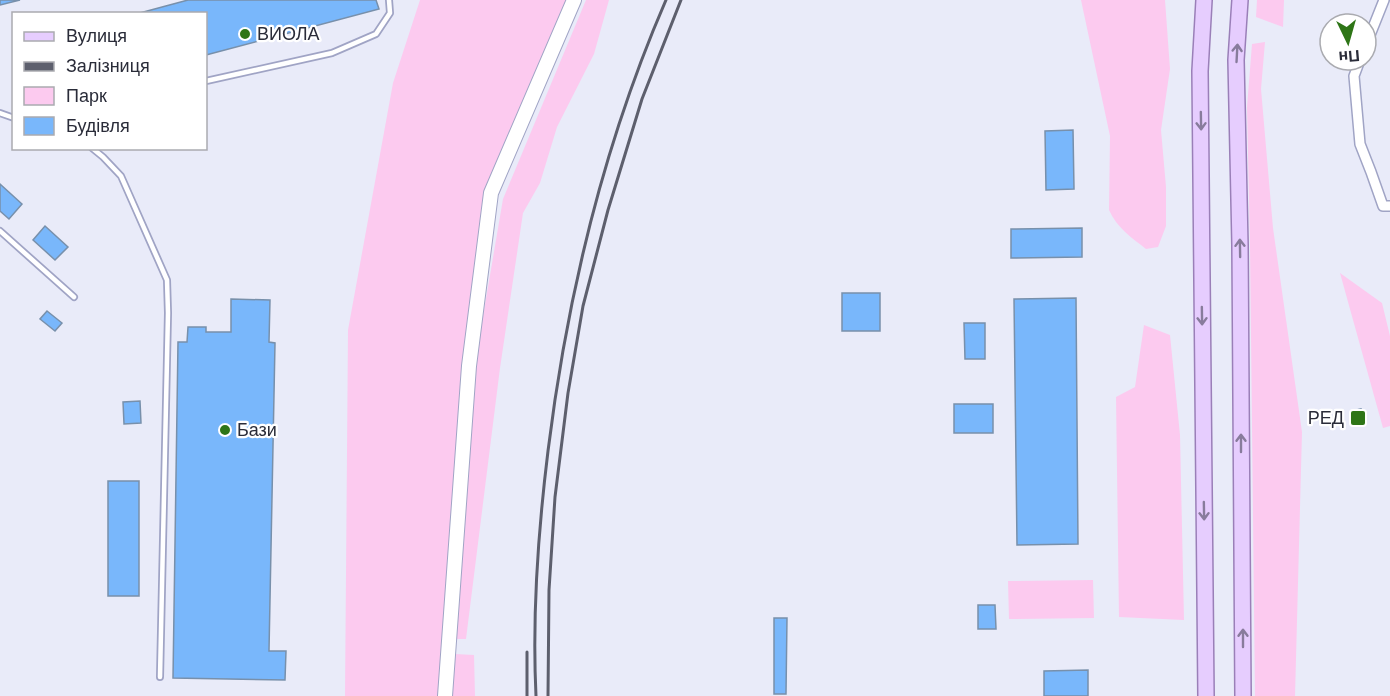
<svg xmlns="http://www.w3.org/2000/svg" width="1390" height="696" font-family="Helvetica,sans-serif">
<rect width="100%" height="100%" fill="#e9ebf9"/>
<!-- green -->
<path fill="#fccaef" d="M420,0h147l-83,192 -18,173 -28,331h-93l3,-366 45,-247z
M586,0h23l-15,54 -37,73 -17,56 -17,30 -23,155 -34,271h-12l20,-270 29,-170z
M1081,0h84l5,69 -9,61 5,57v39l-8,21 -12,2c-15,-12 -29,-21 -37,-39l1,-74z
M1257,0h27l-1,27 -27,-10z
M1265,42l-4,47 12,139 29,204 -7,264h-40l-5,-450 -3,-139 5,-63z
M1340,273l42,30 8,33v90l-7,2z
M1144,325l26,10 10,100 4,185 -65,-3 -3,-220 19,-10z
M1093,580l1,38 -85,1 -1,-38z
M455,654l19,1 1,41h-23z"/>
<!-- building -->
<path fill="#79b7fb" stroke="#7890ab" stroke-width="1.5" d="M0,0h20l-20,5z
M188,0h188l3,9 -173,46v-41h-70z
M1073,130l1,59 -28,1 -1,-59z
M0,184l22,20 -13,15 -9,-8z
M45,226l23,21 -13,13 -22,-20z
M1082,228v29l-71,1v-29z
M842,293h38v38h-38z
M1076,298l2,246 -61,1 -3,-246z
M231,299l39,1 -1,42 6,1 -6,308h17l-1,29 -112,-2 5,-336h9l1,-15h18v5h25z
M47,311l15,12 -7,8 -15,-12z
M964,323h21v36h-20z
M140,401l1,22 -17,1 -1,-22z
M954,404h39v29h-39z
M1361,409l2,8 -5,1 -2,-8z
M108,481h31v115h-31z
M978,605h17l1,24h-18z
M774,618h13l-1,76h-12z
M1088,670v26h-44v-25z"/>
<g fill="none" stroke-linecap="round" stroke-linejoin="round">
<!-- lane casing -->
<g stroke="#a0a4c5" stroke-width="8">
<path id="lane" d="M206,81l126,-28 44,-19 14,-21 -1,-13
M0,113l14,5
M92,148l11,9 18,19 46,104 1,33 -8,364
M0,231l74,66"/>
</g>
<!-- street casing -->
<g stroke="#a0a4c5" stroke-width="12">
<path id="street" d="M1366,45l18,-45
M1360,60l-6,16 6,68 11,28 12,34h7"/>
</g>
<!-- secondary casing -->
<g stroke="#a0a4c5" stroke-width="16">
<path id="secondary" d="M445,696l24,-330 22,-173 83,-193"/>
</g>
<!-- primary casing -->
<g stroke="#9a7fb8" stroke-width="18">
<path id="primary" d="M1204,0l-4,71 6,625
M1240,0l-4,60 4,185 3,451"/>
</g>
<!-- lane -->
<use href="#lane" stroke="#fff" stroke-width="4.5"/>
<!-- street -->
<use href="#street" stroke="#fff" stroke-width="9"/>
<!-- secondary -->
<use href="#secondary" stroke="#fff" stroke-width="14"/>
<!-- primary -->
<use href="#primary" stroke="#e6cdfe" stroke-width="15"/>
<!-- rail -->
<path stroke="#5d5f6d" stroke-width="3" d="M527,696v-44
M536,696c-4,-82 2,-164 12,-245 19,-154 56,-308 118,-451
M548,696l1,-106 6,-93 13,-104 15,-87 25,-96 34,-111 39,-99"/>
</g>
<!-- one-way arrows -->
<defs><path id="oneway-shaft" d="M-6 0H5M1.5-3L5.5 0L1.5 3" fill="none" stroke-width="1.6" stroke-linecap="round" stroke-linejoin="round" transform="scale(1.5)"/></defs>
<g stroke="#887c9c">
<use href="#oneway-shaft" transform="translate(1237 53) rotate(-87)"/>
<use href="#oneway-shaft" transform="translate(1201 121) rotate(89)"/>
<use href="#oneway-shaft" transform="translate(1240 248) rotate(-91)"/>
<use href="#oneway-shaft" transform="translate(1202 316) rotate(89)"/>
<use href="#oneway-shaft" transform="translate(1241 443) rotate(-90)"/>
<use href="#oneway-shaft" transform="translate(1204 511) rotate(89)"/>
<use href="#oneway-shaft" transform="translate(1243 638) rotate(-90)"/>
</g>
<!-- markers -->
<g fill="#2e7517" stroke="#fff" stroke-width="2">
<circle cx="245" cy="34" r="6"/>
<rect x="1350" y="410" width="16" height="16" rx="3"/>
<circle cx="225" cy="430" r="6"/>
</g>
<g text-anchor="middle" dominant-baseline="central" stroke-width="4.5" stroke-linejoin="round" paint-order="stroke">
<!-- poi labels -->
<g font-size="18" fill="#2a2c39" stroke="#fff" text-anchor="start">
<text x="257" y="34">ВИОЛА</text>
<text x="1344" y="418" text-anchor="end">РЕД</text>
<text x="237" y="430">Бази</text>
</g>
</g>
<!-- legend -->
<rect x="12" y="12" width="195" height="138" fill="#ffffff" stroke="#aaabb0" stroke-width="1.5"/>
<rect x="24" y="32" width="30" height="9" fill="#e6cdfe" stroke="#aaabb0" stroke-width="1.5"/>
<text x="66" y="42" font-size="18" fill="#2a2c39">Вулиця</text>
<rect x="24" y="62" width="30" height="9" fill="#5d5f6d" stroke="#aaabb0" stroke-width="1.5"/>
<text x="66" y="72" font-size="18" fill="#2a2c39">Залізниця</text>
<rect x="24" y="87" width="30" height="18" fill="#fccaef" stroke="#aaabb0" stroke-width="1.5"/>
<text x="66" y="102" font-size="18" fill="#2a2c39">Парк</text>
<rect x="24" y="117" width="30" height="18" fill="#79b7fb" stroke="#aaabb0" stroke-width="1.5"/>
<text x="66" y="132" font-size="18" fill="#2a2c39">Будівля</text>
<!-- north arrow -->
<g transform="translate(1348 42) rotate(175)"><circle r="28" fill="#ffffff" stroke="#aaabb0" stroke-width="1.5"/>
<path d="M0-4.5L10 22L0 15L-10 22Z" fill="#2e7517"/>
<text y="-9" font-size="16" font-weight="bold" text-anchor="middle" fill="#2a2c39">Пн</text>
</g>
</svg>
